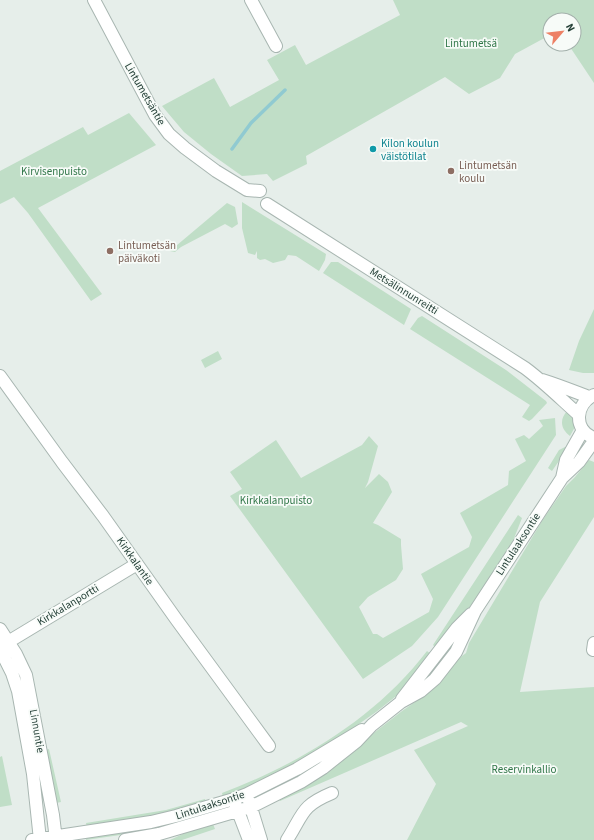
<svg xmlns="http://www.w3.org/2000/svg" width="594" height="840" font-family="'Source Sans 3',sans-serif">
<rect width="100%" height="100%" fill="#e6eeea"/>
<!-- green -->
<path fill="#c0dec7" d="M393,0h201v83l-26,-39h6v-24h-24v15l-35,19 -15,24 -31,16 -24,-17 -139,79 1,8 -34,17 -6,-7 -25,2 -31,-22 -27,-22 -22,-26 52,-28 16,29 49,-27 -12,-20 28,-15 11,20 94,-50z
M129,113l27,32 -118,63 64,86 -11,7 -63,-88 -14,-16 -14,7v-33l83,-44 5,8z
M242,202l84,52 -1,6 -6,11 -23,-15 -8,-1 -3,5 -12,3 -8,-4 -5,1 -3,-2v-7l-2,4 -7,-2 -6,-25z
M227,203l8,4 3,17 -6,4 -7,-4 -44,23 -6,5 -5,-1z
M331,262h7l73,47 -7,16 -81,-52z
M594,309v64h-11l-14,-3 10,-29z
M422,316l84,54 40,31 1,2 -15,16 -3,2 -7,-4 8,-12 -120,-76 8,-11z
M218,351l4,8 -17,9 -4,-8z
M567,411l5,4 3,12 -5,9c-9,-7 -11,-16 -3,-25z
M555,418l1,17 -118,182 -26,29 -49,33 -133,-183 12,-7 -12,-17 46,-32 25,38 61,-33 7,-9 9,10 -10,36 -3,6 14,-14 9,8 4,10 -19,31 5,2 23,14v6l2,24 -7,11 -28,17 -9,10 14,27h4l6,4 46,-26 4,-13 -12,-25 48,-27 3,-10 -12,-24 48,-28 1,-14 17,-10 -11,-22 9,-4 5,4 14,-13 -4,-6z
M565,447l3,1 -16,23 -4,-3 11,-18z
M589,460l5,2v55l-54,85 -20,90 74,-5v153h-187l29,-56 -22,-34 54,-24 -7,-4 -181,79 -2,-3 69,-44 55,-43 29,-20 9,-8 18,-24 8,-6 3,-10 73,-122 24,-35 9,-9z
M518,515l4,3 -9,23 -23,36 -23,34 -31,37 -3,-3z
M427,651l4,3 -31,39 -24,19 -40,28 -60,35 -53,23 -1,-5c77,-29 154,-75 205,-142z
M49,749l12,53 -5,1 -11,-53z
M2,756l10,49 -12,2v-50z
M205,799l2,5 -21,6 -99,18 -1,-5 80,-13z
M209,811l2,4 -57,15 -68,10v-4z
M213,824l2,5 -33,11h-12l17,-8z"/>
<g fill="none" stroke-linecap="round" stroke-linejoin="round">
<!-- stream -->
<path stroke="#90cad1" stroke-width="3.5" d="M232,149l19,-26 34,-33"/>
<!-- minor casing -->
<g stroke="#a8b6b1" stroke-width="14">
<path id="minor" d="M94,0l61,115 14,19 16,14 31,23 31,19 13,1
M251,0l25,46
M267,204l258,164c19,14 36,31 54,47
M0,376l62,86 41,54 73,103 93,127
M542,380c16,5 31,11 47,17
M594,395c-19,9 -21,35 0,43
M562,478l4,-18 17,-30
M0,629l16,25 10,21 27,140 3,25
M3,645l134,-81
M0,649l12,24 6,18 15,83 7,66
M593,650l1,-7
M402,699l55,-71 14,-14
M249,801l12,39
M236,806l13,34
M32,840l119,-18 25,-6 58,-17 13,-5 50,-25 65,-39
M125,840l34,-6 92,-27 50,-25 22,-14 34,-27 15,-16 29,-23 20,-11 14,-12 21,-27 19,-41 87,-133 17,-16 15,-21
M287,840c17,-27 14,-34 45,-47"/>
</g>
<!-- minor -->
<use href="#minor" stroke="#fff" stroke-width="12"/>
</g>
<!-- markers -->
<circle fill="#0f9aa8" stroke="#f7fbf8" stroke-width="1.5" cx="373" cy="149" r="4"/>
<g fill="#8d6e63" stroke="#f7fbf8" stroke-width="1.5">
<circle cx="451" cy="171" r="4"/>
<circle cx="110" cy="251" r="4"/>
</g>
<g text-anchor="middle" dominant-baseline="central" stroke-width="3.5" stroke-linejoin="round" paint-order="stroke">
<!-- park labels -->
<g font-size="11" fill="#307648" stroke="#f7fbf8">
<text x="471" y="43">Lintumetsä</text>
<text x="54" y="171">Kirvisenpuisto</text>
<text x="276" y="500">Kirkkalanpuisto</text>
<text x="524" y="769">Reservinkallio</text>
</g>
<!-- street labels -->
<g font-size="11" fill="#254038" stroke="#f7fbf8">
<text transform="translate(145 94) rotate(60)">Lintumetsäntie</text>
<text transform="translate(404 291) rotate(32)">Metsälinnunreitti</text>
<text transform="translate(518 544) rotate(-57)">Lintulaaksontie</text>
<text transform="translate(135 561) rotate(55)">Kirkkalantie</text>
<text transform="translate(68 605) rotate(-31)">Kirkkalanportti</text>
<text transform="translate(37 731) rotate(80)">Linnuntie</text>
<text transform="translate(210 805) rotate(-18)">Lintulaaksontie</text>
</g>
<!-- culture labels -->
<g font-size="11" fill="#0d838f" stroke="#f7fbf8" text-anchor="start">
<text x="381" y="143">Kilon koulun<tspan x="381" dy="13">väistötilat</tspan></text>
</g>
<!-- education labels -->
<g font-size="11" fill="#785e54" stroke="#f7fbf8" text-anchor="start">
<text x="459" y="165">Lintumetsän<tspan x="459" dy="13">koulu</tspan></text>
<text x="118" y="245">Lintumetsän<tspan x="118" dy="13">päiväkoti</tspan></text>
</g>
</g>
<!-- north arrow -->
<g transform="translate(562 32) rotate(62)"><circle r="19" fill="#f7fbf8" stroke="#a3b0ab"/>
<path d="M0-3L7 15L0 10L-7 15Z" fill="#ed8065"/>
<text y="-6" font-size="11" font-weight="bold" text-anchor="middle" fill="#254038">N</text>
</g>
</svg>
